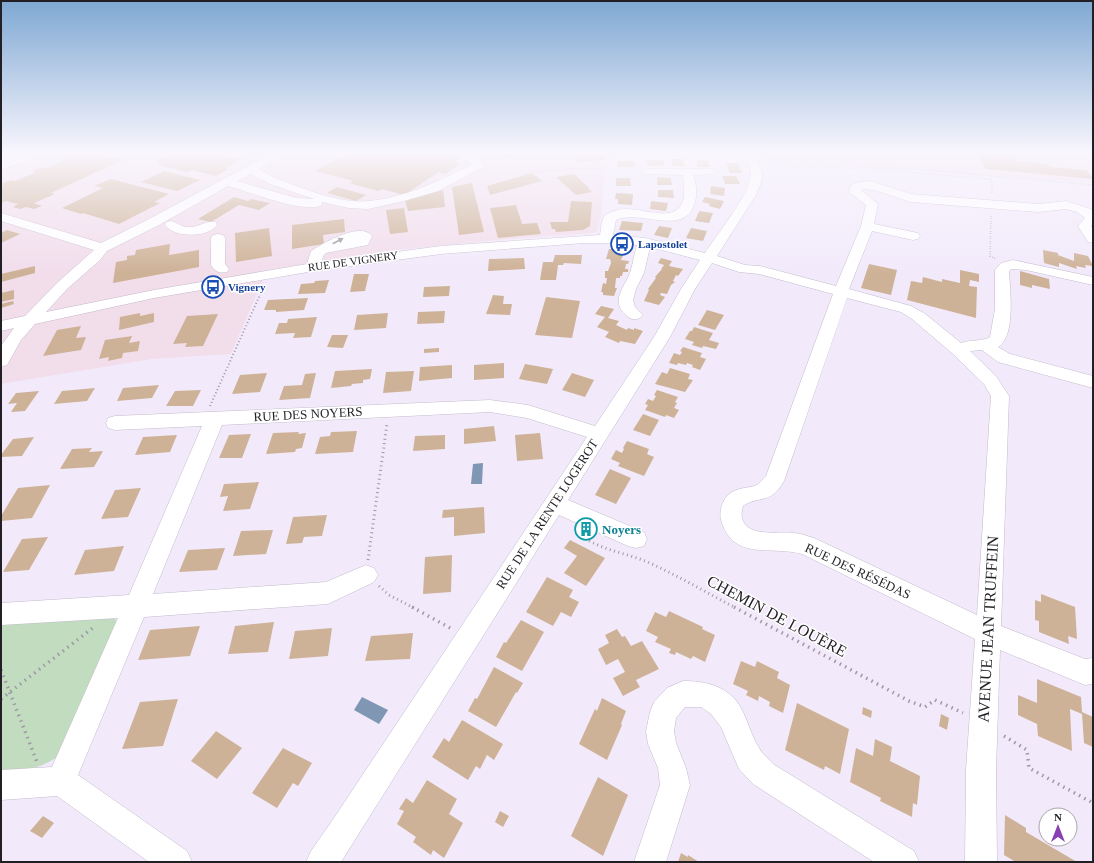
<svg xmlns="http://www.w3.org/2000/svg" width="1094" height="863" font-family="Georgia,serif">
<rect width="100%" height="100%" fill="#f2eafb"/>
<!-- industrial -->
<path fill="#f2ddeb" d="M34,152h580l-9,10 -4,54 -4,15 -4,2 -96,7 -110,11 -120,19 -36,84 -79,5 -151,25v-219z
M715,152h378v31l-324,-24z"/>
<!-- green -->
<path fill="#c2dcc0" d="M112,616l5,5 -60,136c-19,13 -34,13 -56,14v-149z"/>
<!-- water -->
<path fill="#7f97b3" d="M483,463l-1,21h-11l2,-20z
M362,697l26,13 -9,14 -25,-14z"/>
<!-- building -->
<path fill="#ceb297" d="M78,152h10l35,8 -72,33 4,1 -21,9 8,3 -8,3 -8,-2 -6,2 -7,-2 5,-3 -12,-3 -5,2v-16l3,-1 -3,-2 10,-4 4,1 21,-9 -3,-1 10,-4 4,1 19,-9 -3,-1z
M124,152h23l-9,4z
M175,152h32l33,7 -15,10h4l-13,7 -24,-6 -5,2 -31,-8 5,-2 -5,-1z
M243,152h25l-8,4 -21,-2z
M308,152h15l-9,4 -10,-2z
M350,152h104l12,3 -11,7 6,2 -16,10 -6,-2 -35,23 -22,-6 -4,2 -29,-8 4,-2 -38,-10z
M481,152h37l-8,7z
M532,152h31l-5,4z
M597,152h15l-8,8 -27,2 -3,-5 20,-3z
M976,152h35l6,9 31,3 2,3 37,3 6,9 -107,-10z
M671,159h12l2,7h-12z
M646,160h17l2,5 -17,1z
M696,160h12l2,7h-12z
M617,161h17l1,6h-17z
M726,163h12l4,10h-12z
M164,171l36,9 -23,11 -36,-9z
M532,173l10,8 -52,14 -3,-9z
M574,174l15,14h-1l4,4 -16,3 -20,-18z
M722,176h14l4,8h-15z
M657,177l14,1 1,7h-15z
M616,178h14l1,8h-15z
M111,179l58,15 -15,8 6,1 -41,21 -36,-11 -2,1 -19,-6 41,-20 -9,-2z
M472,183l12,49 -25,3 -7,-48z
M711,186l14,2 -1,8 -14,-2z
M337,187l29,8 -10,6 -29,-8z
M443,190l2,17 -37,4 -3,-11z
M658,190h15l1,8 -16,-1z
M616,193l17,1 -1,11 -14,-1v-5h-3z
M234,197l14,4 3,-2 19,4 -11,7 -20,-5 -28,17 -13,-3z
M705,197l19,4 -4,8 -11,-3 1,-2 -8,-2z
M571,201l21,1 -2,24 -7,4 -27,2 -1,-3h-3l-2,-7h18z
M651,201l17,2 -2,8 -16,-2z
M516,205l6,19 15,-1 4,11 -43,4 -8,-30z
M404,208l4,24 -18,2 -4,-24z
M699,211l14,2 -4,10 -14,-2z
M344,219l1,13 -22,3 1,9 -32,5v-24z
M622,221l21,2 -2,8 -22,-1z
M659,226l13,2 -4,10 -14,-3z
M269,228l3,28 -36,6 -1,-29z
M691,228l16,3 -4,10 -17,-3z
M7,230l13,4 -19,9v-10z
M170,244l-1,11 30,-5v17l-86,16 3,-21 11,-2v-4l8,-1 1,-5z
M609,249l11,1v2l4,1 -3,7 8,1 -1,3h-2l-1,5h3v3h-5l-1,4h-2v2h-4l-1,10h2l-3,8 -11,-1v-3h-2l2,-9 3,1 1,-6h-2v-7h3l3,-8 -1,-4h-4z
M1043,250l15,3v2l16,6v-8l14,3 5,10 -8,-1 1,3 -10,-2 1,3 -18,-6v4l-15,-4z
M555,255h27l-1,9 -17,-1 -1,2h-5l-2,15h-16l3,-18h10z
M524,258l1,11 -37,2 1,-12z
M661,258l11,3 -3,5 14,3 -5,7 -2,-1 -3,6 2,1 -4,3 -4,9 -6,-1 -1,2 5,2 -6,8 -15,-4 5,-11 -1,-1 8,-11 -1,-1 7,-8h-1l3,-4 -6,-2z
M869,264l28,6 -6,25 -30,-7z
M35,266v7l-34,9v-8z
M960,270l19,4v8l-9,-2 -1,6 8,1 -1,31 -69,-18 4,-19 11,2 1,-6 19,5v-3l18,4z
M1020,271l29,8 1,10 -18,-4v3l-12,-3z
M354,274h15l-4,17 -15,1z
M329,280l-4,13 -27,1 3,-10 13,-1 1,-2z
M450,286l-1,10 -26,1 1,-10z
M14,290v9l-13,3v-9z
M493,295l11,1 -1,8h9l-2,11 -24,-1z
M546,297l34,4 -8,37 -37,-3z
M308,298l-4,12 -28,2v-2h-12l4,-10z
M13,301l1,3 -13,4v-4z
M601,306l13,3 -6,9 11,3 -3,4 11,5 1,-2 6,2v-2l9,3 -8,13 -15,-3 -1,2 -14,-6 4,-5 -12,-5 8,-10 -10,-3z
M707,310l17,5 -9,15 -17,-5z
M445,311l-1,12 -27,1 1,-12z
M140,313v3l14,-3v9l-35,8 1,-13z
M388,313l-2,15 -32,2 3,-15z
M218,314l-15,32 -18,1 2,-4 -14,1 14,-28z
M317,317l-6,20 -18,1 2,-5 -20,1 4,-11h8l1,-4z
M81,326l-5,12 10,-1 -5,13 -38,6 14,-26z
M694,327l19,6 -4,7 10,3 -3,6 -13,-3 -1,2 -10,-3 2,-3 -9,-3 5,-8h2z
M332,335h16l-5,13 -16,-1z
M132,336l-3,7 11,-2 -2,10 -15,2 -1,5 -14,3 1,-4 -10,2 6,-19z
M683,347l19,6 -2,4 6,2 -6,11 -8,-3 1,-2 -6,-2 -1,2 -8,-2 -1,2 -8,-2 5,-10 6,2 2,-3 -2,-1z
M439,348v4l-15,1v-4z
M504,363v15l-30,2v-15z
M525,364l28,5 -6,15 -28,-5z
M452,365v13l-33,3 1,-14z
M670,368l20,6 -2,5 5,1 -8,12 -30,-8 7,-12 5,2z
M372,369l-2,10 -7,1v3l-11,1 -1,2 -20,2 4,-17z
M414,371l-3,20 -28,2 3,-21z
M267,373l-7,19 -28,2 8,-19z
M316,373l-6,25 -31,2 5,-14 18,-1 3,-11z
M572,373l22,7 -9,17 -23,-7z
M159,385l-7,13 -35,3 6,-13z
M95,388l-8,13 -33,3 8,-13z
M201,390l-8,16h-27l9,-15z
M657,390l21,7 -3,5 2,1 -3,5 5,2 -5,8 -8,-3 -1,2 -20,-7 3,-5 -3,-1 3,-5 5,2 3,-5 -2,-1z
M39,391l-14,20 -14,1 6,-9 -9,1 8,-11z
M643,414l16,6 -9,16 -17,-6z
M494,426l2,15 -32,3v-15z
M357,431l-4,21 -38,2 5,-17 10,-1 1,-4z
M299,432l-1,2 8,-1 -4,15 -6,1 -1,3 -29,2 7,-21z
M540,433l3,26 -26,2 -2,-26z
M251,434l-9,24h-23l10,-23z
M177,435l-7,17 -35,3 8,-18z
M445,435v14l-32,2 2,-15z
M34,437l-12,19 -21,1v-2l12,-16z
M627,441l22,8 -2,5 7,3 -10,19 -26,-10 2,-3 -9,-4 5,-9 6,3 2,-4 -1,-1z
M92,448l-3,4 14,-1 -9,16 -34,2 12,-20z
M610,469l21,9 -15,26 -21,-9z
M259,482l-9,27 -27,2 5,-15 -8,1 4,-13z
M50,485l-18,33 -31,3v-5l17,-28z
M141,488l-13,29 -27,2 14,-29z
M484,507l1,26 -31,3v-19l-12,1 1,-8z
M327,515l-5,21 -18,1 -2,6 -16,1 7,-27z
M583,525l9,4 -2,4 -9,-3z
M273,530l-7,24 -33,2 8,-25z
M48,537l-19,33 -26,2 19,-33z
M570,540l35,18 -19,28 -22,-13 13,-17 -13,-8z
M124,546l-10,25 -40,4 11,-25z
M225,548l-8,22 -38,2 9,-22z
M452,555l-1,37 -28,2 2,-37z
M547,577l26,13 -4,7 10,5 -8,15 -10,-5 -8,14 -27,-14z
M1041,594l34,13 2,32 -9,-3 1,8 -30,-12v-11l-4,-1v-20l6,2z
M669,611l34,16 -1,2 13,6 -10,27 -12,-6 -2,3 -15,-7 -1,3 -6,-2 2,-4 -16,-7 3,-5 -12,-6 9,-19 11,5z
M521,620l23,12 -22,39 -26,-14 8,-15 2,1z
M274,622l-6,30 -40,2 7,-28z
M200,626l-10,30 -52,4 12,-30z
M332,628l-4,28 -39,3 6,-28z
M617,629l5,8 3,-1 6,10 11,-5 17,28 -23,11 4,7 -17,9 -10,-18 12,-6 -7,-13 -12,6 -8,-16 11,-6 -4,-8z
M413,633l-3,26 -45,2 6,-25z
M741,661l14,6 2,-6 22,11 -2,6 13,7 -7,28 -14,-7 1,-4 -11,-6 -1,5 -12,-6 2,-4 -15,-7z
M494,667l29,16 -6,10 -1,-1 -20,35 -28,-16 7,-13 2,1z
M1037,679l44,18 1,15 11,5v30l-9,-4 -2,-29 -12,-5 2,42 -34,-15 -1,-12 -19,-9v-20l19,8z
M602,698l24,13 -5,13 1,1 -15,35 -28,-16 16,-35 2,2z
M178,699l-15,47 -41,3 18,-47z
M797,703l52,26 -9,45 -15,-8 -1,4 -39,-20z
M863,707l9,4 -1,7 -9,-4z
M941,714l8,4 -2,12 -8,-4z
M462,720l41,24 -9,16 -7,-5 -7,14 -4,-3 -8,14 -36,-23 12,-19 5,4z
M216,731l26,17 -25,31 -26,-18z
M875,739l17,8 -2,14 30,15 -3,29 -4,-2 -1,14 -32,-16 1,-3 -31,-16 6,-34 17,8z
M283,748l29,15 -14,23 -5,-3 -16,25 -25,-15z
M598,777l30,18 -25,61 -32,-20z
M427,780l30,19 -8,15 14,9 -19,35 -11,-8 -2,5 -18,-13 3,-5 -19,-13 7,-13 -5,-2 7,-11 7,5z
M500,811l9,5 -6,11 -8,-5z
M1005,815l21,13v4l51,30h-61l-12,-7z
M43,816l11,7 -12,15 -12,-7z
M681,853l7,4v-2l11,7h-21z"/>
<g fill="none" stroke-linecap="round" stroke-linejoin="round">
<!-- minor casing -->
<g stroke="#c3bbcb" stroke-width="1">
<path id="minor" d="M30,152h14l-1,2 -42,16v-7z
M274,152h13l-29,17c9,4 16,9 25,12 24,9 59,23 85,20 37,-3 71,-20 103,-36l-4,-6 -10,-7c15,0 18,-1 26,14l-2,2 -43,23 -34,10 -36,8 -19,-1 -27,-6 -1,4c-24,6 -68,-13 -93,-20l-69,39 -52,26 -7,9 -33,29 -21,23 108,-22 153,-26 4,-13c12,-8 50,-30 61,-15l-4,9 -42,8 -3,3 -1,6 119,-16 159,-11c1,-5 1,-13 4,-18 2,-3 7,-5 11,-6 21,-9 64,19 69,-15 1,-7 -1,-15 -1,-21l-39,-1 -2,-2 2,-2 4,-1h61l4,1 2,2 -2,2 -19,1c1,6 3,15 2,22 -7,44 -55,11 -80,23l-3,15 32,3 60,15c11,-17 42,-56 45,-74 2,-8 0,-15 -5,-21l-76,-3 -4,-1 -1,-2h88c10,20 15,19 4,43l-39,61 28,9 15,1 76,20 25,-60 5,-21 -17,-13 2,-7 9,-3 10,-1 41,13 127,10 28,-3 25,8 2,2v13l-2,2 2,4v13l-5,-1 -10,-16 7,-8 -8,-6 -11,-3 -28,3 -127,-10c-12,-3 -41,-16 -50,-12l17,14 -4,20 44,9 2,3 -2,3 -5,1 -41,-9 -23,58 62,17 13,7 37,30c8,-3 24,-2 29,-6l5,-28v-39l6,-7 12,-3 80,17v8l-67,-15 -15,-1 -2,2c1,17 7,66 -11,76l12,7 83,22v12l-95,-26 -16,-12 -12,1 26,25 13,20 -8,230 84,33 8,-1v26l-8,1 -85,-35 -4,120 1,92h-32l1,-92 9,-131 -173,-85c-31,-9 -69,8 -81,-34 -2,-8 1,-19 7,-25 8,-8 19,-6 29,-10 3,-2 6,-6 9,-9l67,-182 -74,-20 -20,-2 -27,-9 -17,26 -25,48 -102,163 76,32 3,7 -3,7 -8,2 -8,-2 -69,-31 -218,347h-35l5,-11 23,-33 253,-381 -60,-19 -37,-6 -268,13 -69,169 173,-12 40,-17 8,3 4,7 -4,7 -46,22 -184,13 -66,158 109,76 5,11h-43l-92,-66 -56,4v-30l51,-3 66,-149 -117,7v-22l128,-8 73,-169 -87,4 -7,-2 -2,-5 2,-5 7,-2 375,-16 38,5 67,21 59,-89 27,-48 19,-29 -50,-13 -6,26 -8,16 -3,11 2,7 8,8 -3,3c-5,2 -9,2 -14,-3 -16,-14 -2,-27 4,-42 3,-9 4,-19 7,-28l-20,-2h-33l-143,11 -127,17 -160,27 -119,26 -14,16 -14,25 -6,2v-21l13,-18 -13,3v-10l24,-5 32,-33 37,-33 -93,-29v-8l100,30 48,-24zM250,174l23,11 41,14 -18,-1 -59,-17zM847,298l54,14 11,7 41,35 31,30 7,12 -14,219 -163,-77c-7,-2 -14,-5 -21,-5 -15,-2 -46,5 -51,-15 -1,-4 0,-8 1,-12 16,-11 28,-1 41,-25z
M171,221c7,2 12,7 19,6 9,0 16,-7 26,-5l1,3c-9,13 -43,13 -52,0l1,-3z
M218,234l5,1 2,3v26l4,5 -2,3c-8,2 -12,-1 -16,-7v-27l2,-3z
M683,681c23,0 46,5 58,27 7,13 10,27 18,40 3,6 10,11 14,16l141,87 5,11h-45l-121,-78 -14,-15 -18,-42 -10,-13 -10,-7h-16l-9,11 -2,13 2,12 10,25 4,17 -24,77h-32l26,-77 -2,-17 -10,-24 -2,-13 4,-19 4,-10 13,-14z"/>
</g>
<!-- major casing -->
<g stroke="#c3bbcb" stroke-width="1">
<path id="major" d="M12,152h17l-2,3 -26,10v-9z"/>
</g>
<!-- path-far3 -->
<path stroke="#9f99a5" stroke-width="1.5" stroke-dasharray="0.5 2" stroke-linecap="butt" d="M764,161l171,10 158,14
M767,165l114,5 107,9 4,1v13
M525,175l-1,-2 40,-4h40l2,-1v-5l15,-11
M991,216l-1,40 6,3"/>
<!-- path-far2 -->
<path stroke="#9f99a5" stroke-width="2" stroke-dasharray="1 2.5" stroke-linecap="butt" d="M210,406l54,-120"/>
<!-- path-far1 -->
<path stroke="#9f99a5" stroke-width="3" stroke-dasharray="1 3.5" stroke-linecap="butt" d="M578,533c23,19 50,19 76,32 28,13 55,29 82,43
M368,560l19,-136
M379,586l10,9 25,13"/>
<!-- path -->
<path stroke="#9f99a5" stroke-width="3.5" stroke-dasharray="1.5 4.5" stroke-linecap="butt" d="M412,607l40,22
M734,607l175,94 16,6 10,-7 28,13
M1,670l36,92
M1,699l93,-72
M1004,736l23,14 2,18 64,35"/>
<!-- minor -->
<use href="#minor" fill="#fff" fill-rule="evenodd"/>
<!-- major -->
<use href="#major" fill="#fff" fill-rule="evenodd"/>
</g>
<!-- one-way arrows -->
<defs><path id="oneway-solid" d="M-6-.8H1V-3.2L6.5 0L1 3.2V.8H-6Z"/></defs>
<use fill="#9c9a9d" href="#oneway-solid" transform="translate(338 241) rotate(-28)"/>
<!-- sky -->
<linearGradient id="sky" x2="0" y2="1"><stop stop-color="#7ea8d3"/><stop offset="0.56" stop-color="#f9f6fd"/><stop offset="1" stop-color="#f9f6fd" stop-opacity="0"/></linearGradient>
<rect width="1094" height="273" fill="url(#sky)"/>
<!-- icons -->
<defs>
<g id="bus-ring" transform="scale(1.15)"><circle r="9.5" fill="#fff" stroke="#1a4fb4" stroke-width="1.5"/><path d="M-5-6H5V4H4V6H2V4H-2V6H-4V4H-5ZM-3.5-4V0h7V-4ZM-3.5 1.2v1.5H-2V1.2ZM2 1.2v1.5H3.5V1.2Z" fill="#1a4fb4"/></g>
<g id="building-ring" transform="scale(1.15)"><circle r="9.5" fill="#fff" stroke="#0f9aa8" stroke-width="1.5"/><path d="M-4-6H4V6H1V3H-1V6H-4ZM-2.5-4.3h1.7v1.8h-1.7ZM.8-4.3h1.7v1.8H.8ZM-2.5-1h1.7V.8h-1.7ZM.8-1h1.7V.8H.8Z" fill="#0f9aa8"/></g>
</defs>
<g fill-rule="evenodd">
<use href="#bus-ring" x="622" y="244"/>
<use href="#bus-ring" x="213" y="287"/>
<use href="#building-ring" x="586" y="529"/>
</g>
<g text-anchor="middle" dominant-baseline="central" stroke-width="3" stroke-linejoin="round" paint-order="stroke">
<!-- far-transit labels -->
<g font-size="11" font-weight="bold" fill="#164399" stroke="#fff" text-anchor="start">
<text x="638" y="244">Lapostolet</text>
<text x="228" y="287">Vignery</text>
</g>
<!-- far-street labels -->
<g font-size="11" fill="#221f25" stroke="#fff">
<text transform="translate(353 261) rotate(-8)">RUE DE VIGNERY</text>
</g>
<!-- street labels -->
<g font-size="13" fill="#221f25" stroke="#fff">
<text transform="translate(308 414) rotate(-3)">RUE DES NOYERS</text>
<text transform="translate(547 514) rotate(-57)">RUE DE LA RENTE LOGEROT</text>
<text transform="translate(858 571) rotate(25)">RUE DES RÉSÉDAS</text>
</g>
<!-- culture labels -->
<g font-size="13" font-weight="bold" fill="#0d838f" stroke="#fff" text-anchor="start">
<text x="602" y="529">Noyers</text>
</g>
<!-- near-street labels -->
<g font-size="16" fill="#221f25" stroke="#fff">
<text transform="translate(777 616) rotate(28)">CHEMIN DE LOUÈRE</text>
<text transform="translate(988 629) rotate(-87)">AVENUE JEAN TRUFFEIN</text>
</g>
</g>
<!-- border -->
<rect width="1094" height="863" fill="none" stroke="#221f25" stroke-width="4"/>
<!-- north arrow -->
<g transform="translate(1058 827)"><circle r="19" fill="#ffffff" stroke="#a7a5a8"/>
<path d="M0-3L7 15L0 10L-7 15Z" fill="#8840b3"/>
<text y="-6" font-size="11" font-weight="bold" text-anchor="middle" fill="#221f25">N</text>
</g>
</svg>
